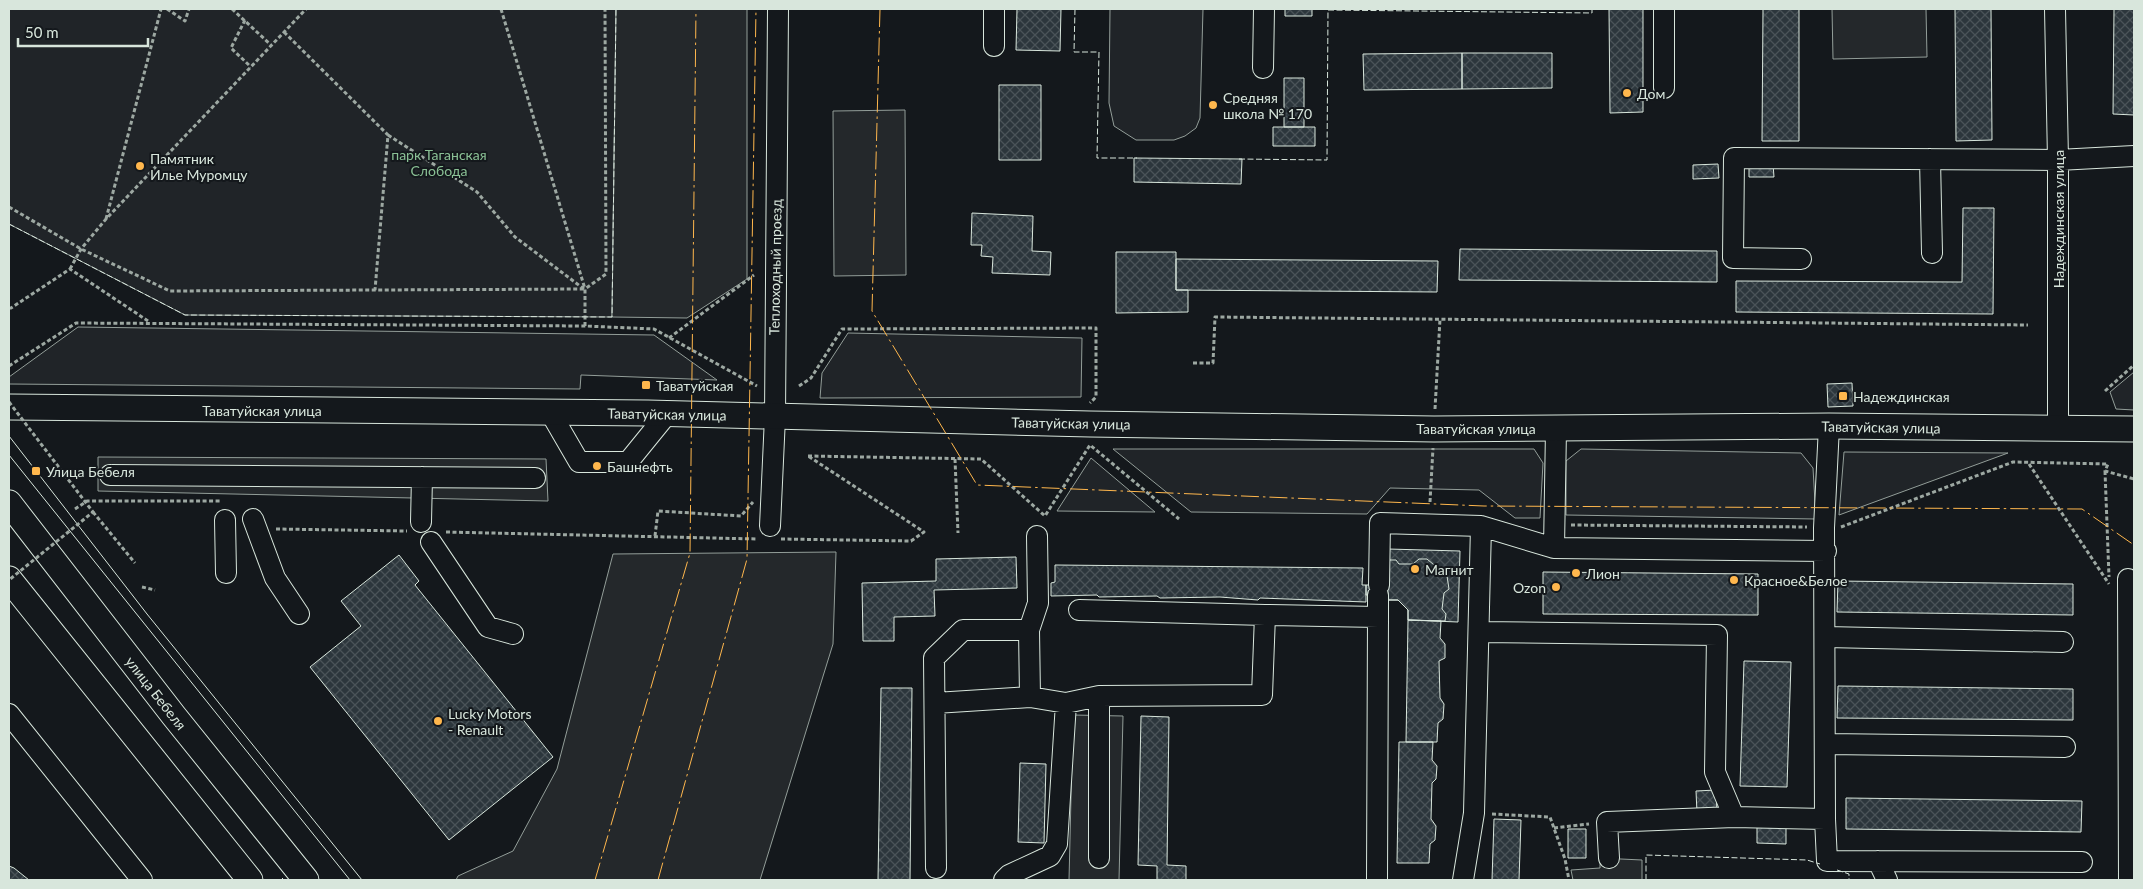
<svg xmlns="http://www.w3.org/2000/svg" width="2143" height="889" font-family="Lato,sans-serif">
<defs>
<pattern id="building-cross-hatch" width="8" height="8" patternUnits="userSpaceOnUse" patternTransform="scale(1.25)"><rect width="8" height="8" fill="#2c363c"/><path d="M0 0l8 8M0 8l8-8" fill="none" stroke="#4a5358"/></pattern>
</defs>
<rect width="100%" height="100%" fill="#14181c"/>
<!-- green -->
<path fill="#202428" stroke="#939e99" d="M9,9h607l-4,308 -427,-2 -176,-91z
M1110,9h93l-3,109 -4,10 -11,8 -11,4h-38l-22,-14 -5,-23z
M78,327l576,8 63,45 -136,-5 -1,14 -571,-5v-7z
M848,333l234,5 -1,59 -261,1 2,-25z
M2134,372v38l-18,-1 -6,-17z
M1113,449h421l9,14 -3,55h-25l-36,-28 -89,-2 -23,26 -176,-2z
M1581,449l220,4 12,15 3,51 -250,-4v-54z
M1844,452l164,1 -169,62z
M1091,458l64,54 -98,-1z"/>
<!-- parking -->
<path fill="#24282b" stroke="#939e99" d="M616,9h131v270l-60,39 -75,-1z
M1832,9h94l1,48 -94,2z
M905,110l1,165 -72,1 -1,-165z
M98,457l448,2 2,42 -450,-10z
M836,552l-3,92 -73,236h-304l2,-4 55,-25 44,-82 56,-215z
M1073,715l50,1 -4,164h-50z
M1600,858l42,2v20h-69l-2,-10 29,-2z"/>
<!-- building -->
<path fill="url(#building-cross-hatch)" stroke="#d8e6dc" d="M1017,9h44l-1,42 -44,-1z
M1285,9h27v7h-27z
M1609,9h34v103l-33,1z
M1763,9h36v132h-37z
M1955,9h36l1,131 -36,1z
M2114,9h20v106l-21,-1z
M1462,53v36l-98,1 -1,-36z
M1462,53h90v35l-90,1z
M1284,78h20v49h-20z
M999,85h42v75h-42z
M1273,127h42v19h-42z
M1134,158l108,1 -1,25 -107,-2z
M1718,164l1,14 -26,1v-14z
M1749,164h24l1,13h-25z
M1963,208h31l-1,106 -257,-2v-31l226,1z
M972,213l61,3 -1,35 19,1 -1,23 -58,-2 1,-16 -12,-1 1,-11h-11z
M1460,249l257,2v31l-258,-2z
M1116,252h60v38h12v22l-72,1z
M1176,259l262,2 -1,31 -261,-2z
M1852,383l1,23 -25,1 -1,-23z
M1388,549l72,2 -2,71 -50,-2v-10l-10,-10h-11z
M399,555l20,26 -4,4 138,172 -104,83 -139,-173 51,-41 -20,-25z
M1016,557l1,31 -83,2 1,26 -41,1v24h-31l-1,-58 74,-2v-22z
M1419,559h8l20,17 2,13 -5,4 -2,16 4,5 -1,7 -37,-1v-10l-10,-10h-11l1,-40h8l3,4h14z
M1055,565l308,3 -1,17h4v17l-106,-4 -2,2 -38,-3 -60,1 -3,-2 -58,1 -2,-2 -46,1v-13l4,-1z
M1543,572l215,2v41l-215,-1z
M1838,581l235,3v31l-236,-3z
M1366,585h21v10h-21z
M1408,620l33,1 -1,17 5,6v14l-6,3 1,37 4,6 -1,15 -5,4 -1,19h-31z
M1744,661l47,1 -4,125 -47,-1z
M1838,686l235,3v31l-236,-2z
M881,688h31l-2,192h-32z
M1141,716l28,1 -2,148 19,1v14h-29v-14l-19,-1z
M1399,742h34l-1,18 5,6 -1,13 -4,4 -1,36 5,7 -1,14 -5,4 -1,19h-32z
M1020,763l26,1 -2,79 -26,-1z
M1716,790l1,23h-20l-1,-22z
M1846,798l236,3 -1,31 -235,-3z
M1494,819l27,1 -2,60h-27z
M1757,825l29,2v17l-29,-1z
M1568,829h18v29h-18z
M9,866l5,2 15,12h-20z"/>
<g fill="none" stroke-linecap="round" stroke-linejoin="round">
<!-- minor casing -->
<g stroke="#d8e6dc" stroke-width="22">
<path id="minor" d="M994,9v37
M2055,9l3,151v269
M1263,68l1,-59
M1664,88v-79
M1930,159l2,94
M1801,259l-68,-1 1,-100 324,2 76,-4
M550,412l29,50h49l39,-48
M1829,426l-5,102 1,291 2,42 255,1
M110,475l425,3
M253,519l22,59 24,36
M225,520l1,53
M421,522l1,-45
M770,526l5,-109 3,-408
M431,542l57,85 25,7
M1554,548l2,-119
M2128,579l1,301
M1379,585l1,-62 101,3 73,22 272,3
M1079,610l186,5
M1479,632l238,3 -2,137 19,45 91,2
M1826,637l237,5
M1030,697l-1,-67 9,-27 -1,-67
M935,703l95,-6 36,6 33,-7 163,-1 3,-80 113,2v-22
M9,714l133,166
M1826,744l239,3
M1099,858v-162
M1609,858l-2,-36 127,-5
M1878,861l9,19
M936,868l-2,-210 29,-28h66
M1004,880l5,-5 41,-19 7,-12 9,-141
M1377,880l1,-263
M1463,880l11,-67 7,-287"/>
</g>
<!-- major casing -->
<g stroke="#d8e6dc" stroke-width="27">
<path id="major" d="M9,407l639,6 442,11 344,5 395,-3 305,3
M9,503l165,213 132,164
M9,579l241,301"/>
</g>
<!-- path -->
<path stroke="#9da8a2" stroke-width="3" stroke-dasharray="4 2.5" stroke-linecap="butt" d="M167,9l18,12 4,-12
M232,9l39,36
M501,9l84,280
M245,20l-14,28 20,19
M284,32l104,103 -13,155
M388,135l89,57 38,45 69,52
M9,207l72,42 89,42 415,-2
M106,219l55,-210
M70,269l11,-20 25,-30 200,-210
M9,308h2l59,-39 78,52
M585,326v-37l21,-15 -1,-265
M669,338l85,-63
M1193,363h20l2,-46 813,8
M9,366l67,-43 509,3 69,3 103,57
M799,386l12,-8 31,-49 254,-1v69l-6,6
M2105,391l29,-26
M1435,409l5,-90
M808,456l173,3 64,57 45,-71 89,74
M955,459l3,74
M2029,464l80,120
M2105,471l4,106
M1430,502l3,-54
M75,509l12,-8h135
M93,512l42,51
M1571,525l236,2
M1841,527l172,-65 95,2 -3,7 29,8
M276,529l131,2
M446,532l311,7
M655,536l3,-25 83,5 12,-14
M781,539l130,2 13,-9 -116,-76
M142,587l13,3
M1492,814l58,3 15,42 4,21
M1554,828l35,-4"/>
<!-- minor -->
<use href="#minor" stroke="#14181c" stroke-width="20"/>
<!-- major -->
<use href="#major" stroke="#14181c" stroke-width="25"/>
<!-- tram -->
<path stroke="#d8e6dc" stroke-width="1" d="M9,436l138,178 215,266
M9,455l341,425"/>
<!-- path-bridge -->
<path stroke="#9da8a2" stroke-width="3" stroke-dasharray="4 2.5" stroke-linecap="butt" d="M9,402l84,110 -84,68"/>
<!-- fence -->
<path stroke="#d8e6dc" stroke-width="1" stroke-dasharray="6 2.5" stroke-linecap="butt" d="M1075,9l-1,43h25l-2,106h40
M1239,159l88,1 1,-150 264,3v-4
M9,224l176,91 427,2 4,-308
M1837,870l12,4v6
M282,878l2,2
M1646,880v-25l161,5 13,4"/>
<!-- power -->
<path stroke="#ffb74d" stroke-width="1" stroke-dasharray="18 4 2.5 4" stroke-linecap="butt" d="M880,9l-8,302 105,174 507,21 598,3 52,36
M595,880l95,-327 6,-544
M658,880l89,-321 9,-550"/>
</g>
<!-- markers -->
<g fill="#ffb74d" stroke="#14181c" stroke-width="2">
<circle cx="1627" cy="93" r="5"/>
<circle cx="1213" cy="105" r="5"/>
<circle cx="140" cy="166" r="5"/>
<rect x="641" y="380" width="10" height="10" rx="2.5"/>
<rect x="1838" y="391" width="10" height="10" rx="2.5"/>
<circle cx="597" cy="466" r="5"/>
<rect x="31" y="466" width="10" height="10" rx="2.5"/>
<circle cx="1415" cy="569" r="5"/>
<circle cx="1576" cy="573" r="5"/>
<circle cx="1734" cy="580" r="5"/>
<circle cx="1556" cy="587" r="5"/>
<circle cx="438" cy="721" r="5"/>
</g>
<g text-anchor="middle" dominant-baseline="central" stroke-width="4" stroke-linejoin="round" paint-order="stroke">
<!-- poi labels -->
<g font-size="14" fill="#d8e6dc" stroke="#14181c" text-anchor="start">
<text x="1637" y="93">Дом</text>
<text x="1223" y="97">Средняя<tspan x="1223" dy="16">школа № 170</tspan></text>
<text x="150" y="158">Памятник<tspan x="150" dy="16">Илье Муромцу</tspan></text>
<text x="656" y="385">Таватуйская</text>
<text x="1853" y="396">Надеждинская</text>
<text x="607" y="466">Башнефть</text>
<text x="46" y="471">Улица Бебеля</text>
<text x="1425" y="569">Магнит</text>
<text x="1586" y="573">Лион</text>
<text x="1744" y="580">Красное&amp;Белое</text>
<text x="1546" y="587" text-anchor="end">Ozon</text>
<text x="448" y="713">Lucky Motors<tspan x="448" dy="16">- Renault</tspan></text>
</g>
<!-- park labels -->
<g font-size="14" fill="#8ac095" stroke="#14181c">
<text x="439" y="154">парк Таганская<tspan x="439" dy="16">Слобода</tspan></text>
</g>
<!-- street labels -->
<g font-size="14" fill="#d8e6dc" stroke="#14181c">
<text transform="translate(2058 219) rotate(-90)">Надеждинская улица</text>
<text transform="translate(775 267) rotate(-89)">Теплоходный проезд</text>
<text x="262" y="410">Таватуйская улица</text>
<text transform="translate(667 414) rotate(1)">Таватуйская улица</text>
<text transform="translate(1071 423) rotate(1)">Таватуйская улица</text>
<text transform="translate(1881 427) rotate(1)">Таватуйская улица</text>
<text x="1476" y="428">Таватуйская улица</text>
<text transform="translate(156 693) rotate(52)">улица Бебеля</text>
</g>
</g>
<!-- border -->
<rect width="2143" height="889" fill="none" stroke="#d8e6dc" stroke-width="20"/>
<!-- scale -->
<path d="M18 38v8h130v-8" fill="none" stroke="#d8e6dc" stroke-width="2.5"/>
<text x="25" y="38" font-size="15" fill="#d8e6dc" stroke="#14181c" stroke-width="4" paint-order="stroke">50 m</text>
</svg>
